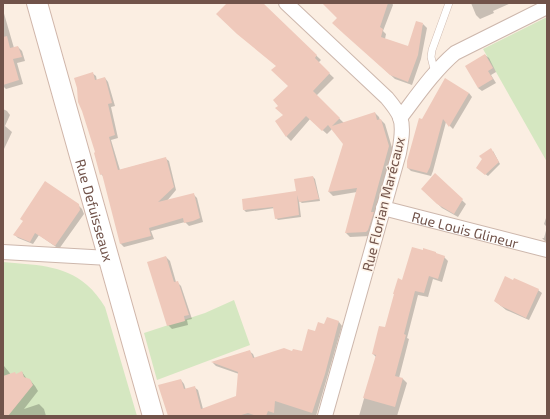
<svg xmlns="http://www.w3.org/2000/svg" width="550" height="419" font-family="'Exo 2',sans-serif">
<rect width="100%" height="100%" fill="#fbeee2"/>
<!-- green -->
<path fill="#d5e7c1" d="M547,17v145l-64,-113z
M3,262c30,3 60,2 84,23 7,6 13,14 18,22l32,109h-134z
M234,300l16,45 -93,35 -13,-47 61,-20z"/>
<!-- shadow -->
<path fill="#0003" d="M228,3h33l60,57 -3,3 16,15 -18,18 28,27 31,-10 4,4 1,3h1l4,4 8,27 -23,85 -20,1 -4,-4 11,-41 -24,4 -4,-4 15,-49 -12,-14 -5,5 -17,-15 -19,22 -4,-4 -10,-16 8,-5 4,-30 -12,-20z
M335,3h57l1,2 -10,26 3,3 -1,5 23,8 15,-23 4,4 -6,31 -9,26 -17,-6 -58,-53 1,-8z
M471,3h40l-18,8 1,2 -14,6 -4,-4z
M3,10l11,38 4,-1 4,4 3,10 -8,2 6,21 -17,5 -3,-3z
M485,55l4,3 7,14 -5,3 5,8 -14,8 -4,-3z
M92,73l4,3 1,5 8,-3 3,4 7,24 -4,1 7,31 -7,2 9,30 45,-12 4,3 7,29 -10,12 27,-8 4,4 6,24 -14,4 -4,-4 -34,9 3,8 -30,8 -3,-3 -17,-67 -3,-3z
M469,93l3,4 -19,32 -7,-7 -13,49 -2,5 -20,-5 -3,-3 14,-48z
M3,109l4,2 3,4 -5,11 7,6 -8,17z
M493,151l7,13 -12,12 -9,-7z
M435,174l31,30 -8,13 -16,-9 -20,-19z
M313,177l2,2 5,22 -18,2 -3,-2 2,16 -23,3 -2,-2 -1,-10 -29,4 -2,-2 54,-18z
M78,205l4,4 2,5 -25,35 -20,-14 -6,9 -15,-6 -3,-3z
M547,215v27l-2,-1 -3,-3h2l3,-11 -3,-3z
M166,257l4,4 6,21h1l4,4 11,33 -5,1 1,5 -16,4 -4,-4z
M444,257l4,4 -6,21 -9,-3 -5,18 -10,-2 -11,43 2,1 -10,39 4,1 4,4 -10,33h-38l17,-59 -3,-3 13,-25 17,-48z
M538,290l4,3 -13,27 -23,-10 -11,-9z
M339,322l3,4 -26,90h-147l12,-36 3,4 2,6 8,-3 4,3 5,19 34,-12 2,-23 -23,-8 -3,-3 36,-12 4,3 2,5 38,-7 10,1 13,-21 9,-7z
M3,366h1l5,6 2,3h5l6,-3 5,7 3,1 5,6 3,5 -14,18 15,-5 5,5 2,7h-39l-4,-12z"/>
<!-- building -->
<path fill="#efc9bb" d="M227,3h36l54,52 -2,3 15,15 -17,18 27,27 -8,8 43,-14 2,8 4,-1 8,27 -18,66h3l-6,18 -2,2 -21,1 12,-45 -29,4 15,-48 -15,-19 -6,6 -16,-15 -20,21 -11,-16 8,-6 -8,-7 3,-2 -5,-6 15,-14 -17,-16 5,-4 -39,-32 -21,-20z
M322,3h66l-8,24 3,2 -2,8 27,9 8,-25 7,2 -5,32 -10,27 -18,-7 -46,-41 -12,-11 5,-5z
M7,36l3,12 8,-2 4,11 -9,2 6,21 -16,5v-48z
M485,54l8,14 -5,3 5,8 -15,9 -13,-22z
M93,72l2,8 10,-3 7,26 -4,1 7,31 -6,2 9,33 48,-13 8,30 -16,15 36,-9 6,25 -7,3 -9,2 -1,-5 -34,10 2,8 -31,8 -18,-70 -2,1 -6,-22 1,-1 -13,-41 -4,-9 -1,-14 -3,-10z
M445,78l24,15 -20,34 -6,-8 -13,48 -3,6 -20,-5v-7l12,-43 3,1z
M491,148l8,14 -14,13 -9,-7 6,-9 -3,-3z
M435,173l28,26 -9,15 -17,-10 -16,-15z
M313,176l6,23 -20,3 -2,-7 2,20 -24,4 -2,-12 -30,3 -1,-11 54,-8 -2,-12z
M45,181l34,23 1,6 -25,36 -20,-13 -5,9 -17,-7 10,-14 -3,-2z
M412,247l11,3v-2l13,4v1l9,3 -7,23 -9,-3 -5,17 -9,-2 -11,43 2,1 -11,41 8,2 -8,29 -32,-9 13,-43 -4,-1 7,-28 6,1 9,-33h-1l5,-16 4,2z
M166,256l8,26 4,-1 11,34 -5,1 1,5 -18,5 -20,-64z
M505,276l8,4 1,-2 25,11 -13,29 -25,-12 -7,-5z
M327,317l12,4 -14,53 -13,39 -37,-12 -1,12 -6,-2 -2,5h-9l-9,-3 -10,3h-70l-10,-31 23,-6 3,10 11,-3 6,23 35,-13 2,-24 -27,-10 39,-12 3,8 31,-10 8,3 1,-2 9,2 6,-22 7,2 3,-9 6,2z
M22,371l2,6 6,2 3,6 -25,31h-5v-40l12,-4 1,2z"/>
<g fill="none" stroke-linecap="round" stroke-linejoin="round">
<!-- lane casing -->
<g stroke="#cdb7ac" stroke-width="8">
<path id="lane" d="M435,73l-4,-16 1,-7 17,-47"/>
</g>
<!-- street casing -->
<g stroke="#cdb7ac" stroke-width="16">
<g id="street">
<path d="M286,3l101,95c5,6 10,12 13,19 4,11 1,25 -1,36l-74,263"/>
<path d="M400,118c17,-22 33,-46 55,-65l92,-46"/>
<path id="s1" d="M383,208l164,42"/>
<path d="M3,252l106,6"/>
</g>
</g>
<!-- secondary casing -->
<g stroke="#d0b6aa" stroke-width="22">
<g id="secondary">
<path id="s2" d="M37,3l116,413"/>
</g>
</g>
<!-- lane -->
<use href="#lane" stroke="#fff" stroke-width="7"/>
<!-- street -->
<use href="#street" stroke="#fff" stroke-width="14"/>
<!-- secondary -->
<use href="#secondary" stroke="#fff" stroke-width="20"/>
</g>
<g text-anchor="middle" dominant-baseline="central" stroke-width="3" stroke-linejoin="round" paint-order="stroke">
<!-- street labels -->
<g font-size="14" fill="#71534a" stroke="#fef3e8">
<text transform="translate(383 204) rotate(-76)">Rue Florian Marécaux</text>
<text stroke="none"><textPath href="#s2" startOffset="215">Rue Defuisseaux</textPath></text>
<text stroke="none"><textPath href="#s1" startOffset="85">Rue Louis Glineur</textPath></text>
</g>
</g>
<!-- border -->
<rect width="550" height="419" fill="none" stroke="#71534a" stroke-width="8"/>
</svg>
